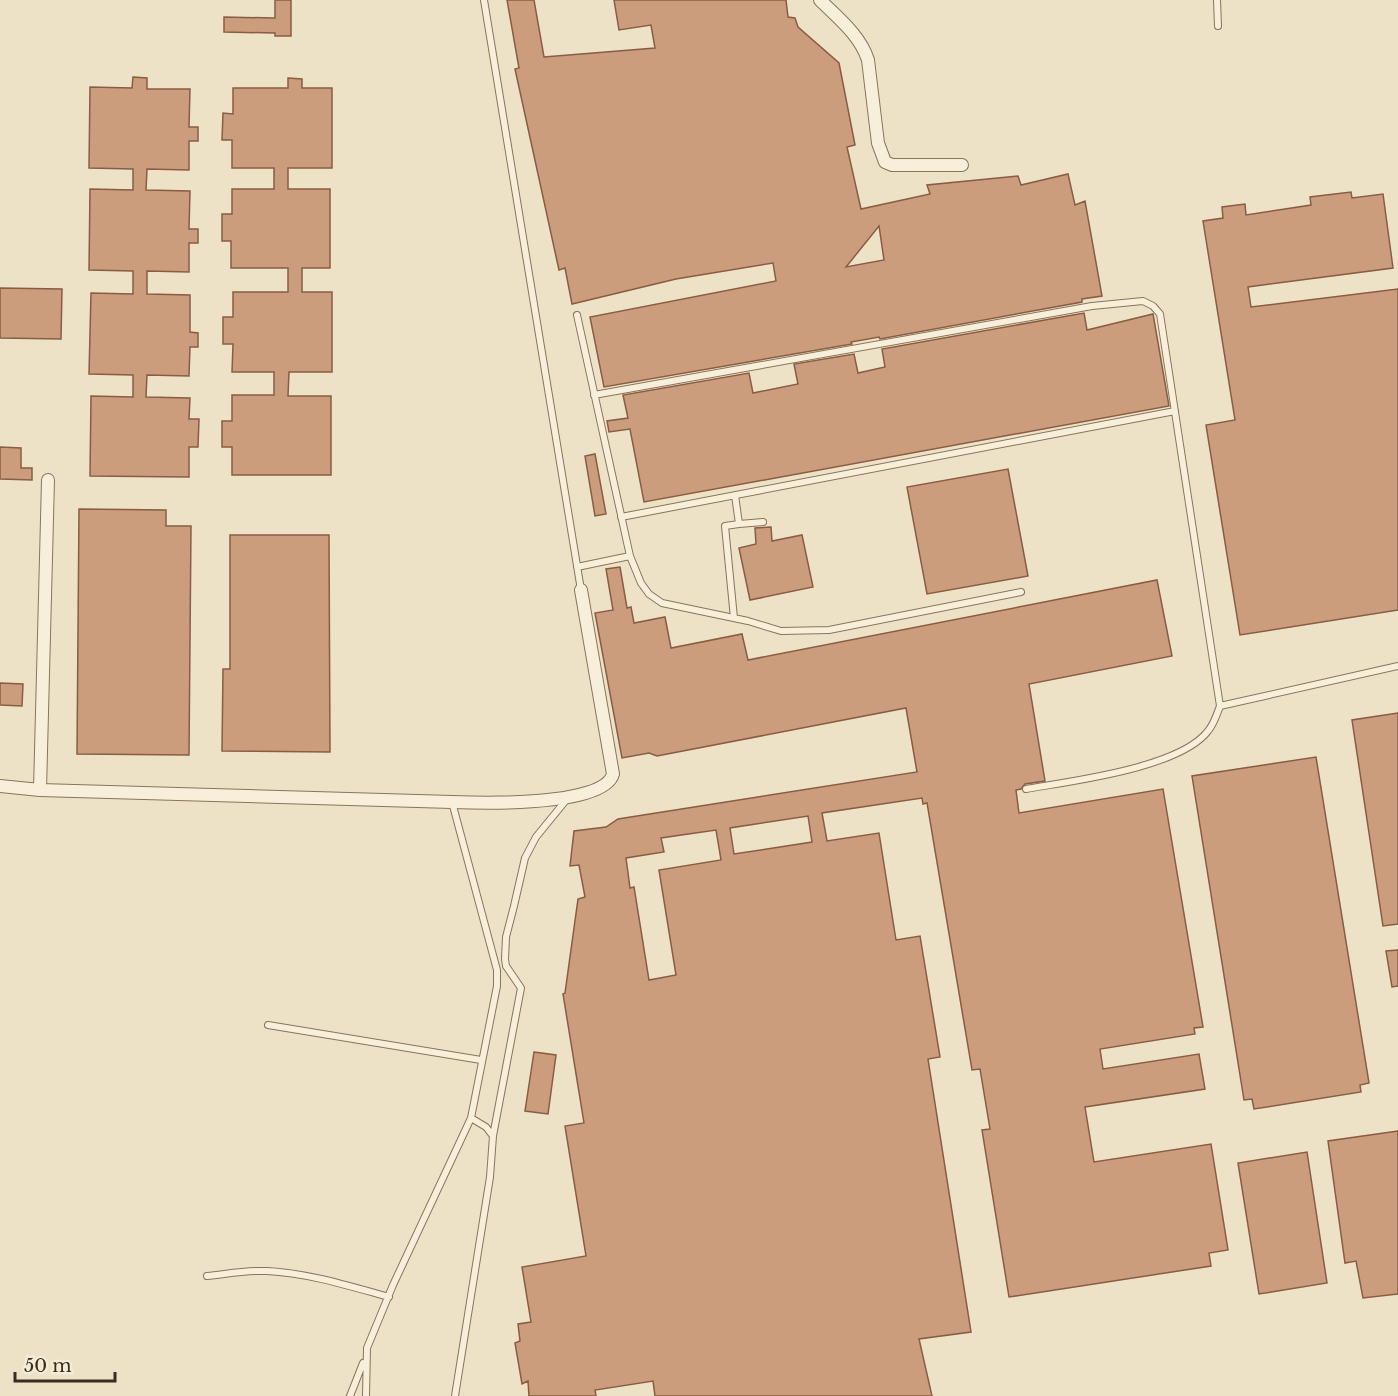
<svg xmlns="http://www.w3.org/2000/svg" width="1398" height="1396" font-family="'Libre Baskerville',serif">
<rect width="100%" height="100%" fill="#eee2c6"/>
<!-- building -->
<path fill="#cb9d7d" stroke="#885d42" stroke-width="1.5" fill-rule="evenodd" d="M275,0h16v36h-16v-3l-51,-1v-15l51,1z
M507,0h27l10,57 111,-9 -4,-23 -32,5 -5,-30h172l2,17 7,1 3,9 41,36 16,82 -8,2 14,62 69,-15 -3,-9 91,-9 3,9 47,-11 7,31 10,-4 17,95 -20,3v3l-202,37 -1,-2 -28,5 1,2 -248,43 -14,-70 186,-36 -3,-18 -97,16 -104,25 -7,-36 -6,2 -44,-201 4,-1zM879,226l5,34 -38,7z
M133,77l14,1v11h43l-1,38h9v14h-9v29l-42,-1 -1,21 44,1 -1,38h9v14h-9v29l-42,-1v23l43,1v37l8,1v14h-8l-1,29 -42,-1 -1,22 44,1 -1,21h10l-1,28h-9v30l-99,-1 1,-80 42,1v-22l-44,-1 2,-81 42,1v-23l-44,-1 1,-81 43,1v-21l-44,-1 1,-81 42,1z
M288,78l14,1v9h30v80h-44v21h42v79h-28v24h30v80h-43l-1,24h43v79h-99v-28h-10v-26h10v-26h42v-23h-42l1,-28h-10v-27h10v-25h55v-24h-57v-27h-9v-27h10v-25h42v-21h-42v-28h-10l1,-27 10,1v-26h55z
M1351,192l1,6 31,-4 10,74 -145,19 3,20 147,-18v321l-158,25 -34,-210 29,-5 -32,-199 20,-3 -1,-11 23,-3 1,11 65,-10 -1,-8z
M0,288l62,1 -1,50 -61,-1z
M1084,313l3,17 66,-16 16,92 -525,96 -14,-73 -21,3 -2,-11 21,-3 -5,-23 126,-22 4,20 45,-9 -4,-20 60,-10 4,19 27,-6 -3,-18z
M0,447l21,1v20h11v12l-32,-1z
M595,454l11,60 -11,2 -10,-60z
M1008,469l20,107 -101,18 -20,-107z
M79,509l87,1v16h25l-2,229 -112,-1z
M771,527l1,14 30,-6 11,52 -63,13 -11,-52 17,-4 -1,-16z
M230,535h99l1,217 -108,-1 1,-82h7z
M620,567l7,41 4,-1 3,16 31,-6 6,31 71,-14 6,26 409,-80 15,76 -143,28 16,97 -20,3 -4,5 -5,1 3,23 144,-24 40,238 -9,1 1,6 -95,15 3,20 96,-15 6,35 -120,18 9,55 117,-18 17,106 -19,3 2,13 -202,31 -27,-167 8,-1 -10,-60 -8,1 -45,-267 -4,1 -1,-6 -100,15 5,28 52,-8 17,107 24,-4 20,121 -12,2 43,273 -52,7 13,57h-277l-2,-15 -58,9 1,6h-67l-1,-15 -6,3 -7,-41 5,-2 -2,-17 13,-2 -9,-55 64,-11 -21,-130 19,-3 -21,-129 2,-1 13,-94 7,-2 -6,-32 -9,1 4,-35 32,-4 12,-8 299,-47 -11,-64 -249,48 -8,-3 -27,5 -27,-145 18,-3 -7,-41zM808,816l4,26 -78,12 -4,-26zM716,830l5,30 -62,10 17,105 -27,5 -15,-93 -4,1 -4,-30 38,-6 -3,-14z
M0,683l23,1 -1,22 -22,-1z
M1398,713v211l-15,2 -31,-206z
M1316,757l53,326 -9,2 1,7 -107,17 -2,-10 -8,1 -52,-324z
M1398,950v36l-6,1 -6,-36z
M534,1052l22,3 -8,59 -23,-3z
M1398,1131v163l-35,4 -7,-37 -11,2 -17,-122z
M1307,1152l20,131 -68,11 -21,-131z"/>
<g fill="none" stroke-linecap="round" stroke-linejoin="round">
<!-- lane casing -->
<g stroke="#89745c" stroke-width="8">
<path id="lane" d="M484,0l97,590
M1217,0l1,26
M577,315l53,241 11,27 8,11 13,9 86,18 33,10 48,-1 192,-38
M594,395l498,-89 51,-5 10,5 7,8 60,392
M621,517l554,-106
M739,524l24,-2
M577,567l53,-11
M734,618l-9,-92 14,-2 -4,-29
M1026,789c45,-8 154,-21 182,-58 6,-7 9,-17 12,-25l178,-40
M268,1025l213,35
M493,1136l28,-148 -15,-22 -1,-7 1,-22 8,-31 11,-48 11,-21 31,-38
M207,1276c20,-2 40,-6 60,-5 41,2 82,15 122,26
M350,1396l13,-33
M366,1396l1,-48 26,-63 78,-167 26,-132v-16l-45,-168
M455,1396l35,-219 3,-41 -7,-9 -15,-9"/>
</g>
<!-- street casing -->
<g stroke="#89745c" stroke-width="14">
<path id="street" d="M820,0c18,18 40,35 48,60l10,83 7,19 7,3h70
M0,786l40,4 412,12c29,1 152,5 161,-28l-32,-184
M40,790l8,-310"/>
</g>
<!-- lane -->
<use href="#lane" stroke="#f8efda" stroke-width="6"/>
<!-- street -->
<use href="#street" stroke="#f8efda" stroke-width="12"/>
</g>
<!-- scale -->
<path d="M15 1372v9h100v-9" fill="none" stroke="#392c20" stroke-width="3"/>
<text x="24" y="1372" font-size="18" fill="#392c20" stroke="#f5ecd6" stroke-width="4.5" paint-order="stroke">50 m</text>
</svg>
